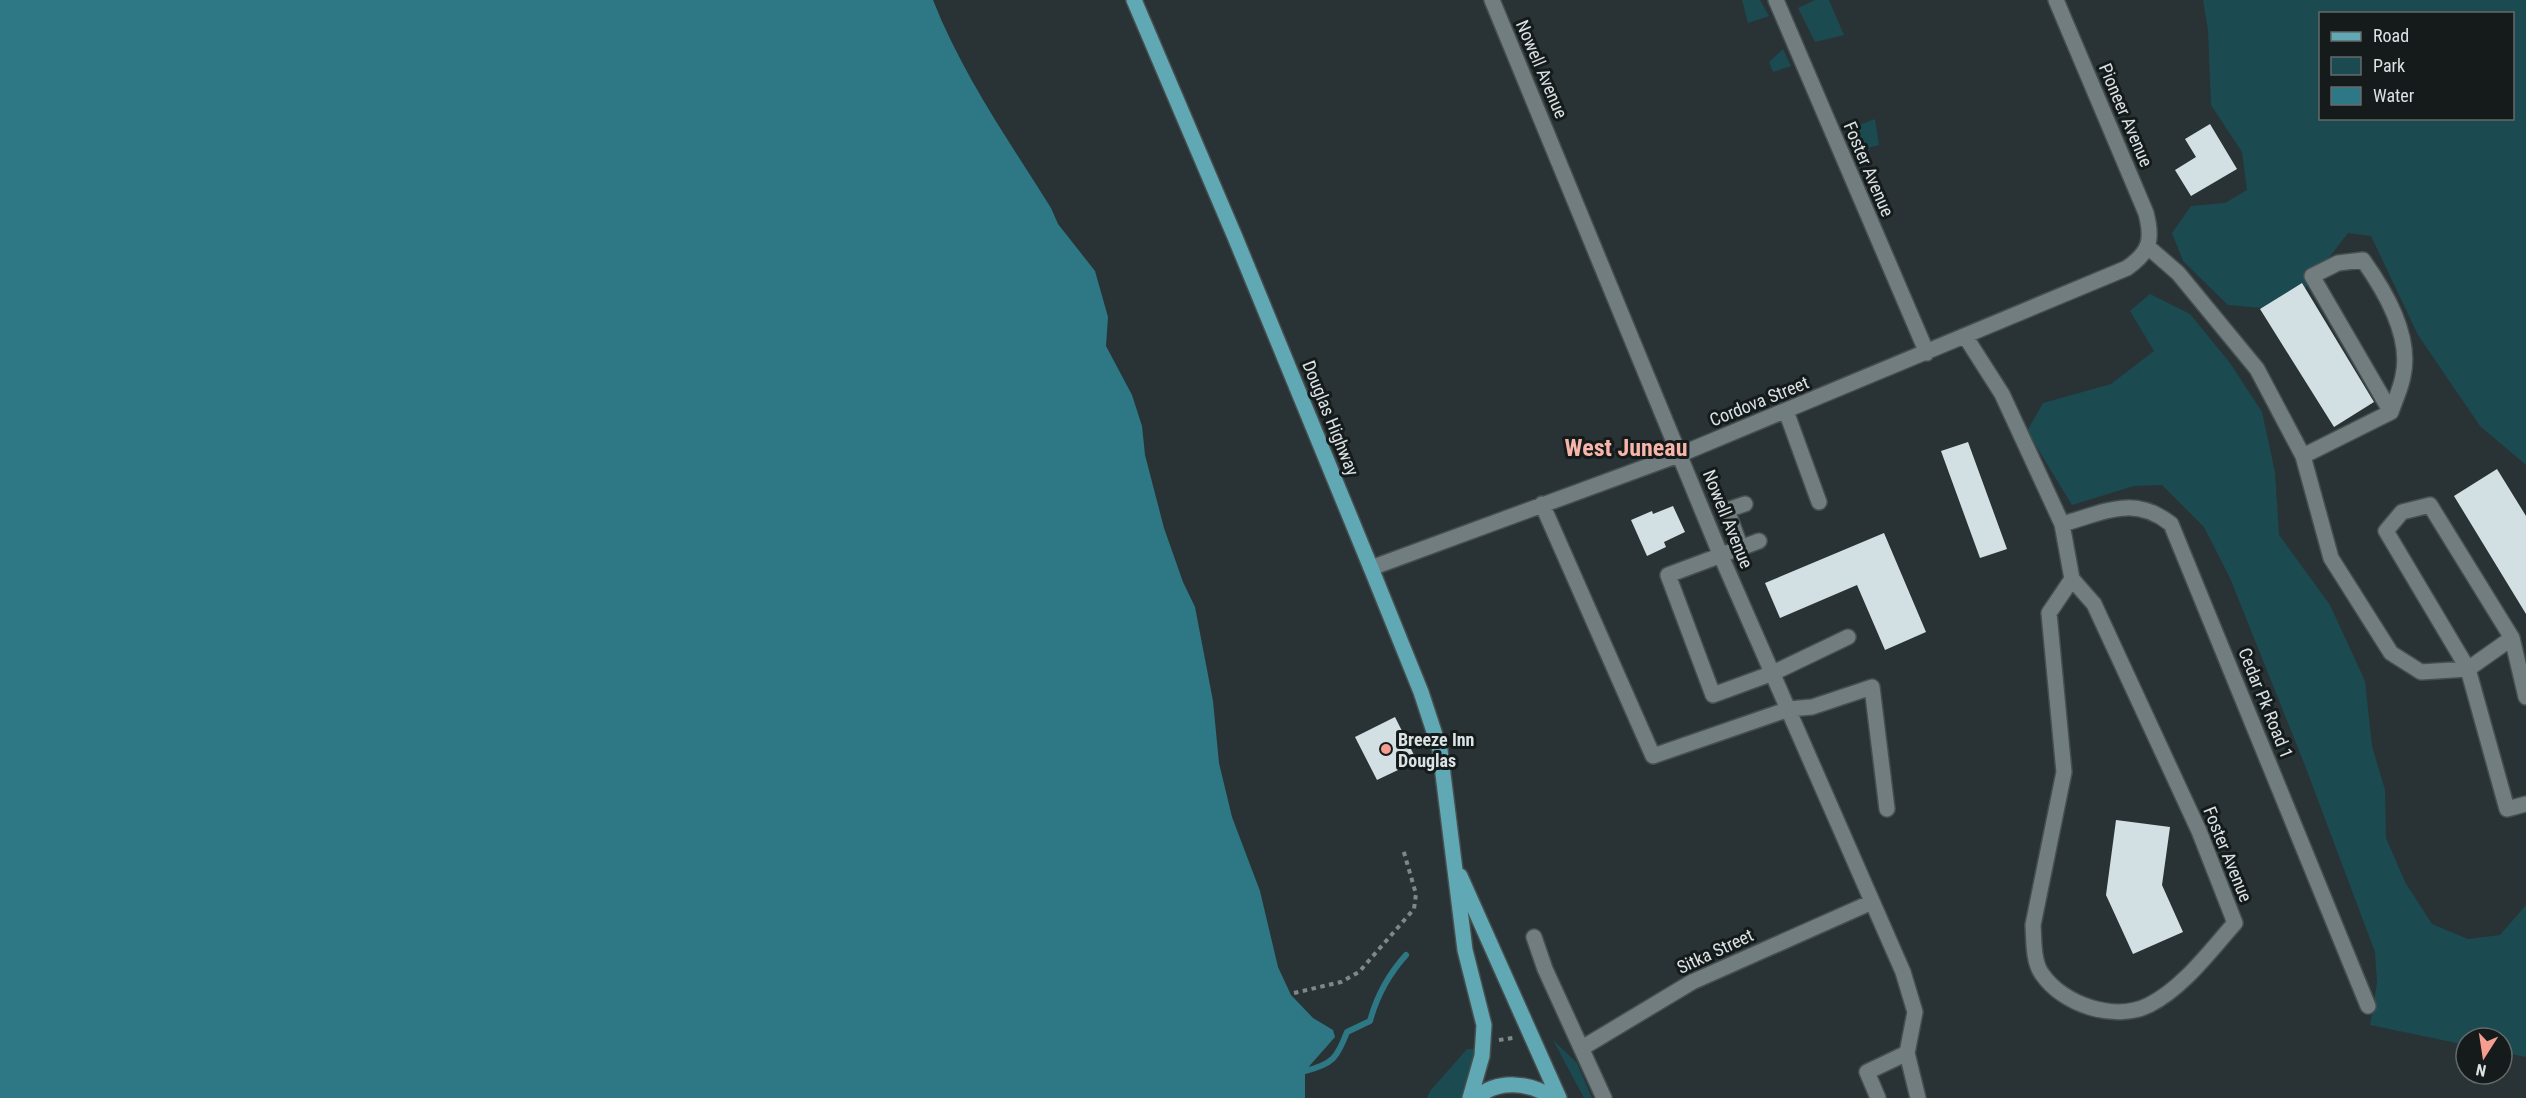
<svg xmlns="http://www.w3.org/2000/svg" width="2526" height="1098" font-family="'Roboto Condensed',sans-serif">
<rect width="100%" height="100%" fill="#293335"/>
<!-- green -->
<path fill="#1c4a51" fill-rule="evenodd" d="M1742,0h18l9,16 -21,7z
M1815,0h14l15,35 -29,7 -17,-34z
M2203,0h323v465l-46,-39 -62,-91 -47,-99 -23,-3 -47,61 -26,15 -47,-4 -45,-44 -11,-28 19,-27 34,-3 22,-13 -5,-38 -31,-47 -3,-75zM2320,14h192v104h-192z
M1783,49l8,17 -18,6 -4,-10z
M1875,119l4,26 -23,6 -7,-22z
M2150,294l40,20 40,49 32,49 13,60 4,63 51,70 35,76 7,65 13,44 1,48 19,44 27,42 36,15 32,-4 26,-30v152l-24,-5v-14h-36v7l-96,-20 7,-42 -2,-31 -71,-189 -74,-185 -26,-51 -42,-42 -28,1 -62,19 -45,-74 16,-28 68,-19 43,-33 -24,-40z
M1553,1040l24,23 15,35h-8z
M1467,1049h10l-7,31 -9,18h-34l3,-7z"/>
<!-- water -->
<path fill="#2d7884" d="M0,0h933c29,74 76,141 118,208l7,16 37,47 13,46 -2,29 26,49 10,31 3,29 19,73 19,54 12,25 18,94 6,62 13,54 28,74 18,76 13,28 22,23 20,12 2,7 -30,34v27h-1305z"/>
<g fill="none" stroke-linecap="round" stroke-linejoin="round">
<!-- stream -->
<path stroke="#2d7884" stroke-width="6" d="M1305,1071c28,-7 32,-13 42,-39l23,-11c7,-26 18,-46 36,-66"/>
</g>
<!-- building -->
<path fill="#d3e0e3" d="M2210,124l27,45 -46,27 -16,-26 21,-13 -11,-18z
M2302,283l72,119 -40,25 -74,-118z
M1968,442l39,107 -27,9 -39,-107z
M2497,469l29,47v98l-72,-118z
M1673,506l12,26 -21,10 2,5 -19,9 -16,-36 21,-9 1,3z
M1884,533l42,99 -41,18 -28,-65 -77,33 -15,-35z
M1395,717l22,44 -40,19 -22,-43z
M2116,820l54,7 -8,58 21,47 -50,22 -27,-59z"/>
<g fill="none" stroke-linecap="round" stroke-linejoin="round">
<!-- minor casing -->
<g stroke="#464f50" stroke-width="18">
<path id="minor" d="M1492,0l229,556 182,416 12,40 -8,41 11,45
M1776,0l151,353
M2148,247l30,26 79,96 46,87 88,-44c4,-12 10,-24 12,-36 9,-40 -18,-85 -40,-116l-25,3 -26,13 79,136
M1965,336l37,58 60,130 10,55 22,25 105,227 36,92c-25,28 -52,65 -86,82 -34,17 -86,0 -107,-31 -9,-12 -8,-34 -9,-49l31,-153 -15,-159 23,-34
M1786,411l33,91
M2303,456l28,102 60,95 30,19 47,-3 44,-31 14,59
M1542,504l111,252 136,-47 23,-2 60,-20 15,122
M2062,524c41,-11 71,-30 109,0l197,482
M1759,541l-91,34 45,120 60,-22 75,-36
M1741,548l-14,-38 18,-6
M1371,568l310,-114 446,-186c23,-16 26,-28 19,-55l-90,-213
M2512,638l-82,-133 -28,7 -16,19 82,138 39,140 19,-5
M1534,937l11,32 59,129
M1582,1048l110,-66 180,-80
M1878,1098l-11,-26 40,-19"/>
</g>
<!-- major casing -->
<g stroke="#464f50" stroke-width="18">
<path id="major" d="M1134,0l101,237 136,331 50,124 19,58 25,200 19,75 -2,31 -12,42
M1460,876l99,222
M1476,1098c22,-19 54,-16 77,0"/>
</g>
<!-- path -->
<path stroke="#7f8889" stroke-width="4" stroke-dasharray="4.5 4.5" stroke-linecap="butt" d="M1294,993l47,-11 18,-10 55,-63 2,-15 -13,-45
M1499,1040l14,-2"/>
<!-- minor -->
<use href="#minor" stroke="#717d7f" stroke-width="15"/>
<!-- major -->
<use href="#major" stroke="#60a8b3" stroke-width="15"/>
</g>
<!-- markers -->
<circle fill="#f59d8f" stroke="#151a1b" stroke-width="2" cx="1386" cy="749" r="6"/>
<g text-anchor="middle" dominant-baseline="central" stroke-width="6" stroke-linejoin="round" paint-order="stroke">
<!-- street labels -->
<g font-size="18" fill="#dbe2e3" stroke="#151a1b">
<text transform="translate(1542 69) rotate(67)">Nowell Avenue</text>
<text transform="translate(2126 115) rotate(67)">Pioneer Avenue</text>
<text transform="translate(1869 169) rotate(67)">Foster Avenue</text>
<text transform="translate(1759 401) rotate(-22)">Cordova Street</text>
<text transform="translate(1331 418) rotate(68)">Douglas Highway</text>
<text transform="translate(1728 519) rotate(68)">Nowell Avenue</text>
<text transform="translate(2266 703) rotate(68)">Cedar Pk Road 1</text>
<text transform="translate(2228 854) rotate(68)">Foster Avenue</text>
<text transform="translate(1715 951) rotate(-25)">Sitka Street</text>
</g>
<!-- poi labels -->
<g font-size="18" font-weight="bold" fill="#dbe2e3" stroke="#151a1b" text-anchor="start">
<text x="1398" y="739">Breeze Inn<tspan x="1398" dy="21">Douglas</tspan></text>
</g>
<!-- district labels -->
<g font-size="24" font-weight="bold" fill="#f8b5aa" stroke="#151a1b">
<text x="1626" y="448">West Juneau</text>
</g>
</g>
<!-- legend -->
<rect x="2319" y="12" width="195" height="108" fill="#151a1b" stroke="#646a6b" stroke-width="1.5"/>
<rect x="2331" y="32" width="30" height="9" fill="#60a8b3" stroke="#646a6b" stroke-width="1.5"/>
<text x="2373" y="42" font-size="18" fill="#dbe2e3">Road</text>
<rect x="2331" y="57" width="30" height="18" fill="#1c4a51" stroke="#646a6b" stroke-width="1.5"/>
<text x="2373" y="72" font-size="18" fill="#dbe2e3">Park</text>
<rect x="2331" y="87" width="30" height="18" fill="#2d7884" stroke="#646a6b" stroke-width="1.5"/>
<text x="2373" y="102" font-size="18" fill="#dbe2e3">Water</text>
<!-- north arrow -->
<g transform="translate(2484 1056) rotate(192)"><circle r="28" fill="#151a1b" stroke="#646a6b" stroke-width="1.5"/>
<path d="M0-4.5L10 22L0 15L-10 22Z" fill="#f59d8f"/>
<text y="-9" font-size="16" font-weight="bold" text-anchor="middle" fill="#dbe2e3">N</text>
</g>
</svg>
